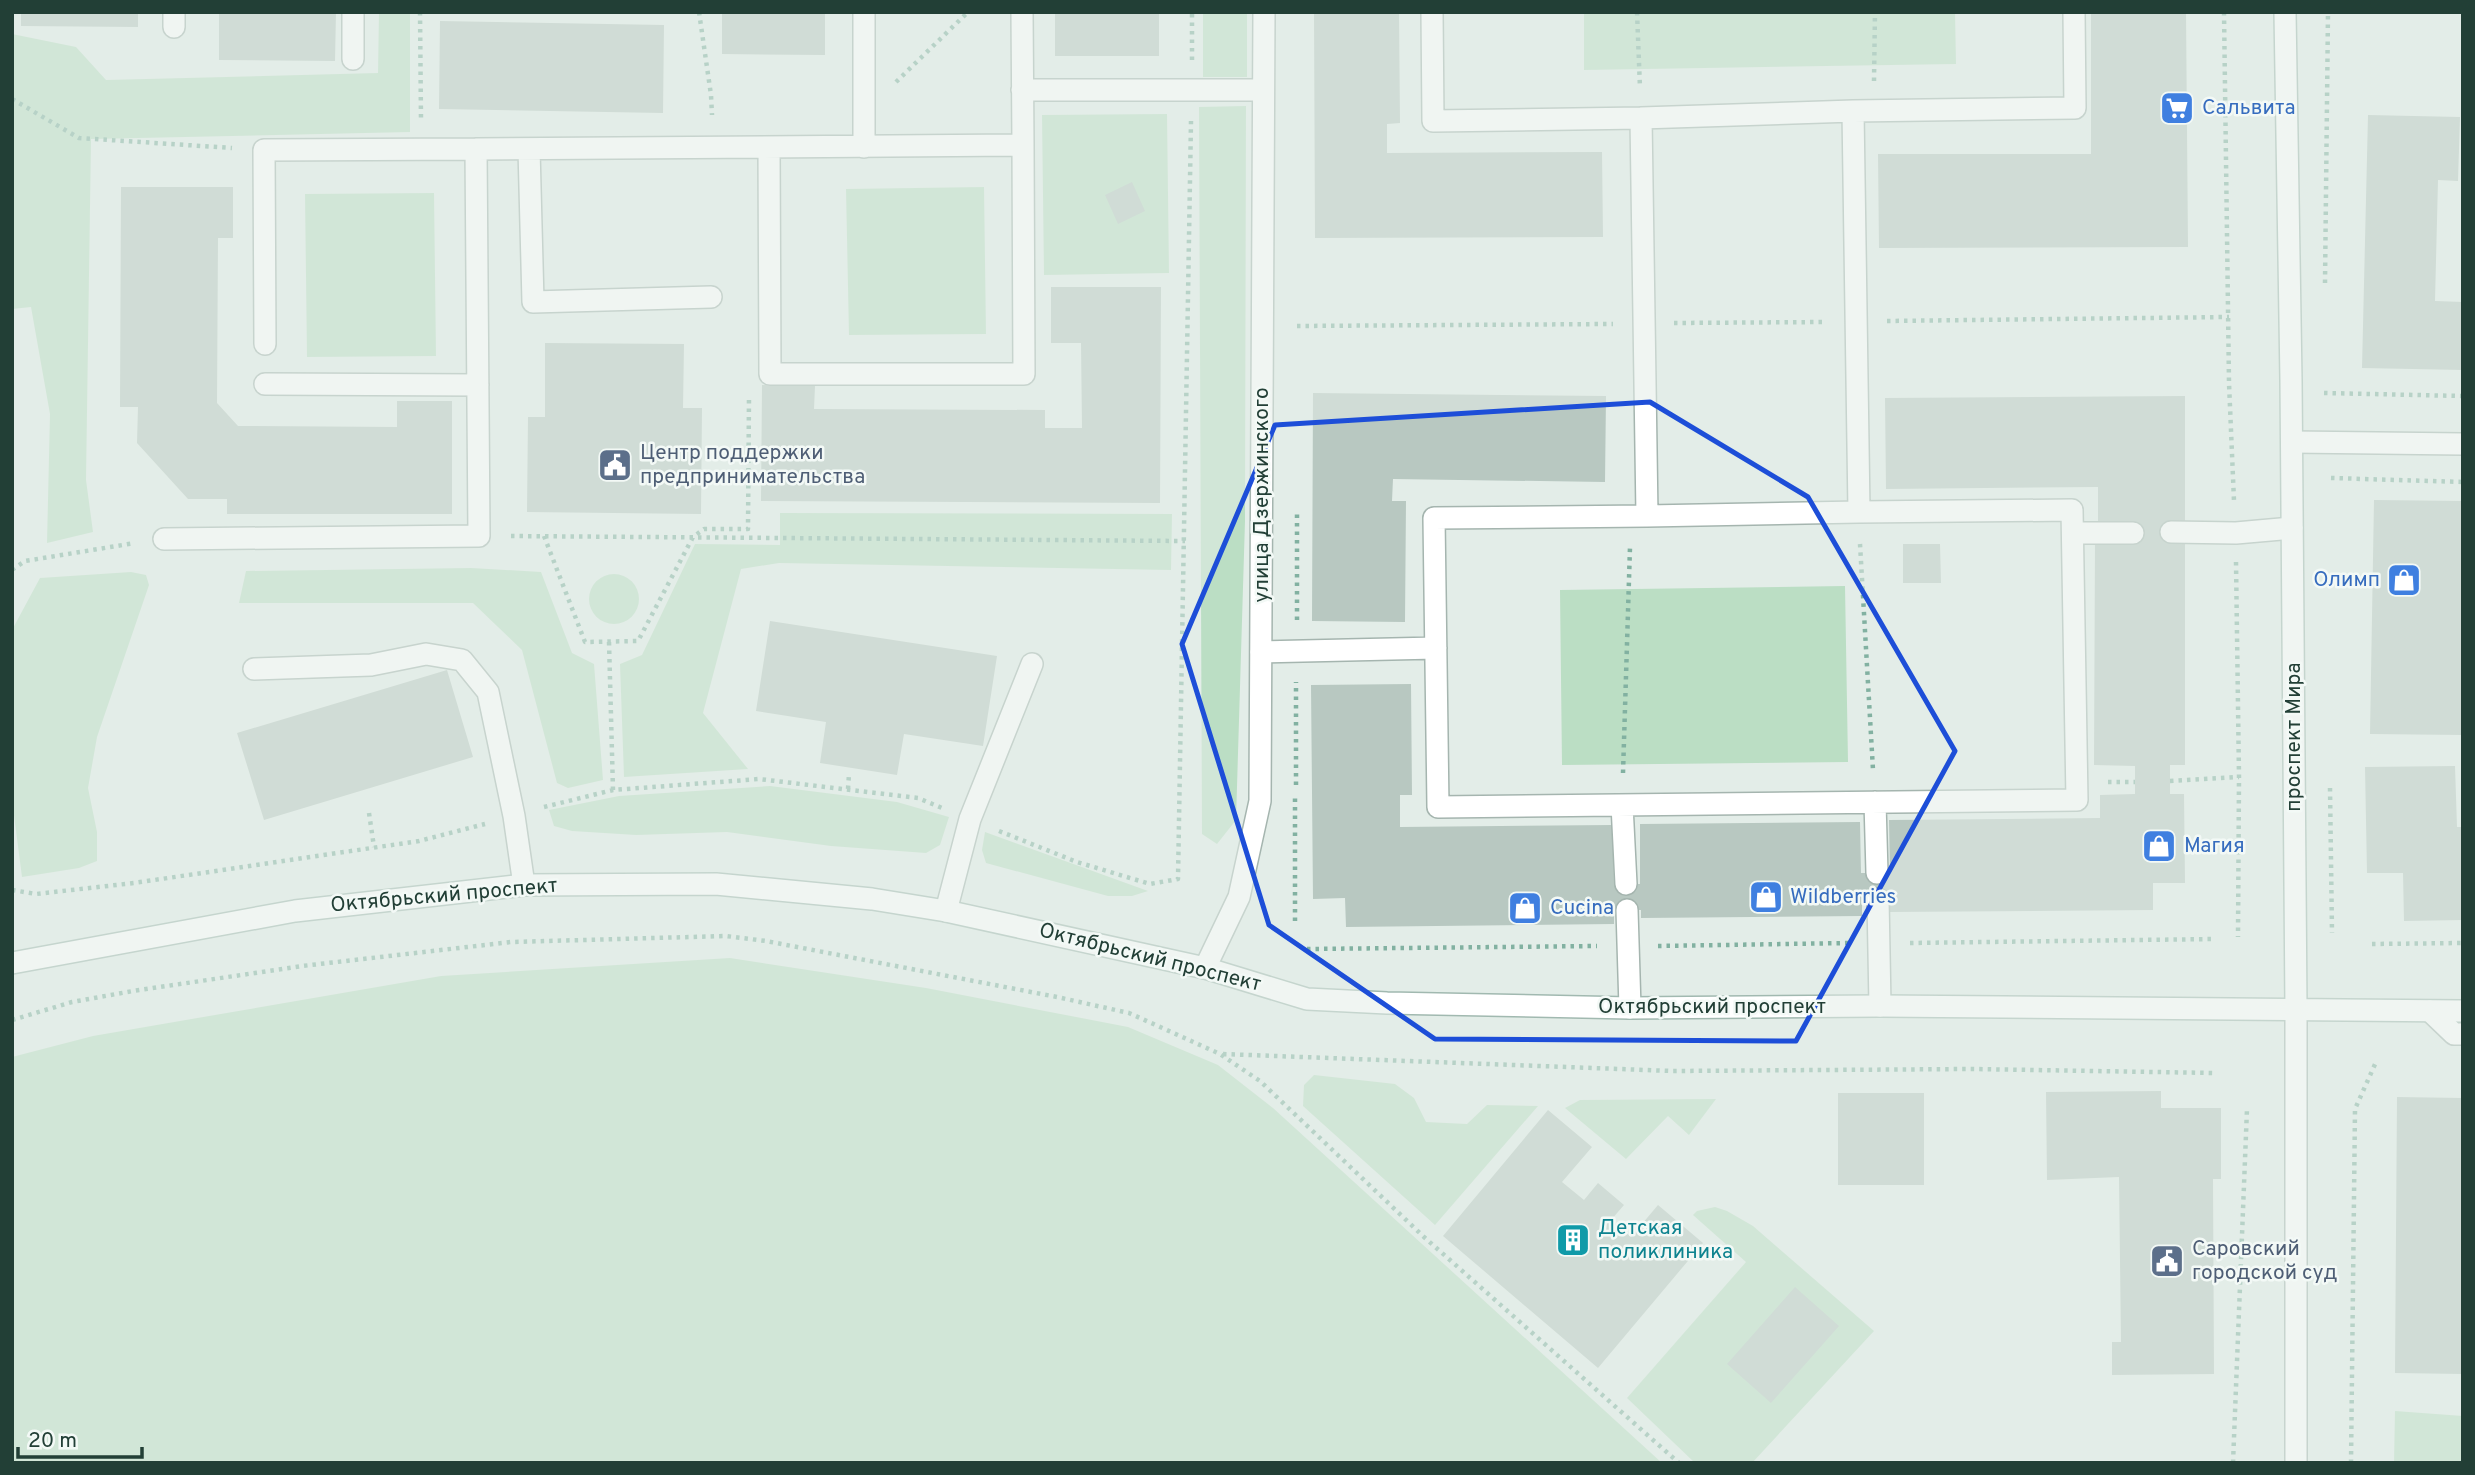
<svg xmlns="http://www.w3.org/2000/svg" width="2475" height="1475" font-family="Overpass,sans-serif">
<rect width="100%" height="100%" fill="#e3ede8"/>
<!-- green -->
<path fill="#bbdec4" d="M379,12h31v120l-319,7 -5,341 7,52 -46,11 3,-129 -19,-107 -19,2v-275l64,13 30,33 272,-7z
M1203,12h44v65h-44z
M1584,12h371l1,52 -372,6z
M1246,106l-1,415 -9,299 -19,24 -15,-10 -3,-727z
M1167,114l2,159 -125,2 -2,-160z
M984,187l2,147 -137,1 -3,-146z
M434,193l2,163 -129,1 -2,-163z
M780,513l392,1 -1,56 -392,-7 -38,6 -38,144 45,56 -124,8 -4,-113 22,-9 53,-111 85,1z
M471,568l70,4 31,81 22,11 9,116 -35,8 -11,-5 -35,-133 -49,-47h-234l7,-32z
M131,572l15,3 3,10 -52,152 -9,51 9,44v29l-18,7 -57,9 -10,-77v-170l28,-52z
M589 599a25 25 0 1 1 50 0a25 25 0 1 1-50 0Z
M1845,586l3,176 -286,3 -2,-175z
M770,786l127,16 52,15 -9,28 -14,8 -95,-7 -104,-14 -91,3 -64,-4 -18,-5 -5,-16 70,-14z
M985,832l163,59 -16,5h-24l-122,-33 -4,-13z
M730,958l196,30 202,39 90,38 55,43 389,355h-1650v-406l81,-21 348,-60z
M1314,1075l81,9 19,14 12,24 41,2 20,-19 51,1 -103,119 -132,-119 1,-21z
M1716,1099l-27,36 -21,-19 -42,43 -61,-51 15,-8z
M1715,1207l12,4 26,15 121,105 -122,132h-57l-68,-65 119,-136 -53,-47 4,-4z
M2395,1411l68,5v47h-69z"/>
<!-- building -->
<path fill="#b8c8c1" d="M21,12h117v15l-117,-1z
M219,12h117l-1,49 -116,-1z
M722,12h103v43l-103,-1z
M1055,12h104v44h-104z
M1314,12h85l1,111 -13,1v29l215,-1 1,85 -288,1z
M2091,12h95l2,235 -309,1 -1,-94h213z
M440,21l224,4 -1,88 -224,-4z
M2368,115l92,2 -2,64 -20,-1 -3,121 28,1v68l-101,-2z
M1132,182l13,29 -27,13 -13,-29z
M121,187h112v51h-15l-1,165 21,23 159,1v-26h55v113h-225v-15h-39l-51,-56 1,-36h-18z
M1051,287h110l-1,216 -399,-2 1,-116 53,1 -1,23 231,1v18h37l-1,-85h-30z
M545,343l139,1 -1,64h19l-1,106 -174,-2 1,-95h17z
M1313,393l293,3 -1,86 -212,-3 -1,22h14l-1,121 -93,-1z
M2185,396v369h-15v29h14l1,89h-32v27l-263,2v-13h-28v17l-221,2v-8h-27v14l-268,3 -1,-29 -32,1 -2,-214 100,-1 1,111h-12v32l213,-2 1,59h26v-60l220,-2 1,51h29l-1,-53 211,-2v-23l35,-1v-28l-41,-1 1,-223 3,-18v-37l-212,2 -1,-91z
M2374,500l89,1v234l-93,-1z
M1903,544h37l1,39h-38z
M770,621l227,35 -14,90 -79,-12 -7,41 -77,-12 6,-41 -70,-11z
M447,670l26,87 -209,63 -27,-87z
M2455,766l2,61h6v93l-59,1 -1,-48h-36l-2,-106z
M2161,1091v17h60v71h-8l1,195 -102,1v-33h9l-2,-165 -72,3 -1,-88z
M1838,1093h86v92h-86z
M2397,1097l66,1v276l-68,-1z
M1548,1110l44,37 -30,35 22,18 14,-17 26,22 -13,15 20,17 27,-32 45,38 -105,125 -155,-132z
M1795,1287l44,39 -68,77 -44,-39z"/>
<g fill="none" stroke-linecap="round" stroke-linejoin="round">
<!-- lane casing -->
<g stroke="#a5b5af" stroke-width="24">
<path id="lane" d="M864,12v135
M1432,12l1,109 208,-3 6,398 -213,2 4,289 639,-7 -5,-290 -213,2 -6,-401 222,-3 -1,-96
M174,27v-15
M353,59v-47
M1022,90h241
M1641,118l212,-7
M769,147l1,227h254l-1,-229
M529,149l4,153 178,-5
M265,344l-1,-194 212,-1
M265,384l213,1
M1647,516l212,-4
M2171,532l65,1 56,-5
M2073,533h60
M164,539l315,-3 -3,-387 547,-4 -1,-133
M1261,652l175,-4
M254,669l117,-4 55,-11 36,6 26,32 26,124 10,69
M1875,802l2,71
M1622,805l4,79
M1878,899l2,107
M1627,910l3,98
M946,911l24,-92 62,-155
M2430,1011l24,23h9"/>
</g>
<!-- street casing -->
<g stroke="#a5b5af" stroke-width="24">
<path id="street" d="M2292,442l171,2
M1205,968l34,-71 21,-96 4,-789
M2296,1009v454"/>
</g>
<!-- secondary casing -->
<g stroke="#a1b9b0" stroke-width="24">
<path id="secondary" d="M2285,12l6,368 5,629
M12,963l283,-52 229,-26 192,-1 156,15 74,12 259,57 102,31 80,4 243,5 250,-2 583,5"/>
</g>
<!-- path -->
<path stroke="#82b1a1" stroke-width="4.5" stroke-dasharray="3.5 5" stroke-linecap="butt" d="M420,12l1,108
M699,12l12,83 1,20
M1637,12l3,76
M2224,12l5,371 5,118
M1192,60v-48
M1874,81l1,-69
M896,82l72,-70
M12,99l67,39 153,10
M2325,283l3,-271
M1887,321l342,-4
M1674,323l152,-1
M1297,326l316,-2
M2324,393l139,3
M2331,478l132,4
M511,536l674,5
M544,536l41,106 53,-1 55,-104 11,-8h44l1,-133
M1860,544l13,226
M2236,562l3,215 -1,160
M12,570l13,-9 110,-18
M1297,620v-106
M609,642l4,148
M1623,773l7,-226
M2170,781l69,-4
M2108,782h27
M1296,785v-103
M2330,788l2,145
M848,789l1,-15
M544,807l69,-17 146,-11 159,19 24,10
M369,813l5,34
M999,831l78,31 73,22 28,-5 13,-758
M12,890l24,4 98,-11 285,-42 66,-17
M1295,921v-124
M1910,943l304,-4
M2372,944l91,-1
M1658,946l191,-3
M1307,949l290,-3
M12,1020l60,-18 61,-11 169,-25 209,-24 215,-6 40,5 291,56 72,16 91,41 40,27 164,156 255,226
M1223,1054l449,17 300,-2 244,4
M2233,1463l14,-354
M2351,1463l4,-354 21,-47"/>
<!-- lane -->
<use href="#lane" stroke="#fff" stroke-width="21"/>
<!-- street -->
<use href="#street" stroke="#fff" stroke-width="21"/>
<!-- secondary -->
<use href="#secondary" stroke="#fff" stroke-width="21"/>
</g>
<!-- marked area -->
<path d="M0 0H2475V1475H0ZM1650,402l158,95 147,254 -159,290 -361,-2 -166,-114 -87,-281 93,-219z" fill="#e3ede8" fill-opacity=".55" fill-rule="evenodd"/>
<path fill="none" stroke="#1d4ed8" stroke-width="5" stroke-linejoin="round" d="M1650,402l158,95 147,254 -159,290 -361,-2 -166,-114 -87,-281 93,-219z"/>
<!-- icons -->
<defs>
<g id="supermarket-square" transform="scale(1.75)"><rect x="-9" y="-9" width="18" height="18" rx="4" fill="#3f7fe0" stroke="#f3f9f6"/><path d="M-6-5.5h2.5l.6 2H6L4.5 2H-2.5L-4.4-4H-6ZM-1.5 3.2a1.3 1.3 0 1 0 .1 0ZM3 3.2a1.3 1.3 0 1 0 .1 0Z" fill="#fff"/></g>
<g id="civic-square" transform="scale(1.75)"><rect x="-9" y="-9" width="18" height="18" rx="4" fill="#5c6f8a" stroke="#f3f9f6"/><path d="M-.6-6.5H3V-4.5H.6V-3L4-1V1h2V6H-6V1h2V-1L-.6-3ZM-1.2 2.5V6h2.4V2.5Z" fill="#fff"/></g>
<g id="shop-square" transform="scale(1.75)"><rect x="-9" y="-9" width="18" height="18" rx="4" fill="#3f7fe0" stroke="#f3f9f6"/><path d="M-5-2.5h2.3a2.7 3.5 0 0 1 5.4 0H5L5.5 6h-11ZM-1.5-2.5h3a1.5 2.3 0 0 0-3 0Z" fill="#fff"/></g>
<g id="building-square" transform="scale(1.75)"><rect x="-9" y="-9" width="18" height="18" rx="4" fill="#0f9aa8" stroke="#f3f9f6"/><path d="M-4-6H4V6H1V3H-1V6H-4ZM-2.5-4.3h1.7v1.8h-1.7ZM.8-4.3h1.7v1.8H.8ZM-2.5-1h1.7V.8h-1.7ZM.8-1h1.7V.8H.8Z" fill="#fff"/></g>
</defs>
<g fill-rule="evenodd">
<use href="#supermarket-square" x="2177" y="108"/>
<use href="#civic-square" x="615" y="465"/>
<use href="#shop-square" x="2404" y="580"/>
<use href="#shop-square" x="2159" y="846"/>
<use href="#shop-square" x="1766" y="897"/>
<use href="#shop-square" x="1525" y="908"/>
<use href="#building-square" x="1573" y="1240"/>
<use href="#civic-square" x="2167" y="1261"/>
</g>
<g text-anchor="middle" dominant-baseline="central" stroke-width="5" stroke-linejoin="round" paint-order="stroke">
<!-- shop labels -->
<g font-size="21" fill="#366cbe" stroke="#f3f9f6" text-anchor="start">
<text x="2202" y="108">Сальвита</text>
<text x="2380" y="580" text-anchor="end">Олимп</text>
<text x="2184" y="846">Магия</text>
<text x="1790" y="897">Wildberries</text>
<text x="1550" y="908">Cucina</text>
</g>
<!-- service labels -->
<g font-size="21" fill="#4e5e75" stroke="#f3f9f6" text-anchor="start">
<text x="640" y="453">Центр поддержки<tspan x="640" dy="24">предпринимательства</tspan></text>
<text x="2192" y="1249">Саровский<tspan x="2192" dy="24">городской суд</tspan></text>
</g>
<!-- street labels -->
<g font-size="21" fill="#223f36" stroke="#f3f9f6">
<text transform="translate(1262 495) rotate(-90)">улица Дзержинского</text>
<text transform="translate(2294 737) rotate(-90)">проспект Мира</text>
<text transform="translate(444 896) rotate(-5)">Октябрьский проспект</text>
<text transform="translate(1150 958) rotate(14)">Октябрьский проспект</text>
<text x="1712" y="1007">Октябрьский проспект</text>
</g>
<!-- culture labels -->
<g font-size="21" fill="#0d838f" stroke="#f3f9f6" text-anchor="start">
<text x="1598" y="1228">Детская<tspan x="1598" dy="24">поликлиника</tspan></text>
</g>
</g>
<!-- border -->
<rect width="2475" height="1475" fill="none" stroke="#223f36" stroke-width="28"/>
<!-- scale -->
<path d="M18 1447v10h124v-10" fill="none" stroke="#223f36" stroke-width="3.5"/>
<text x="28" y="1447" font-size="21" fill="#223f36" stroke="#f3f9f6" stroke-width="5" paint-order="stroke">20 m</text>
</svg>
